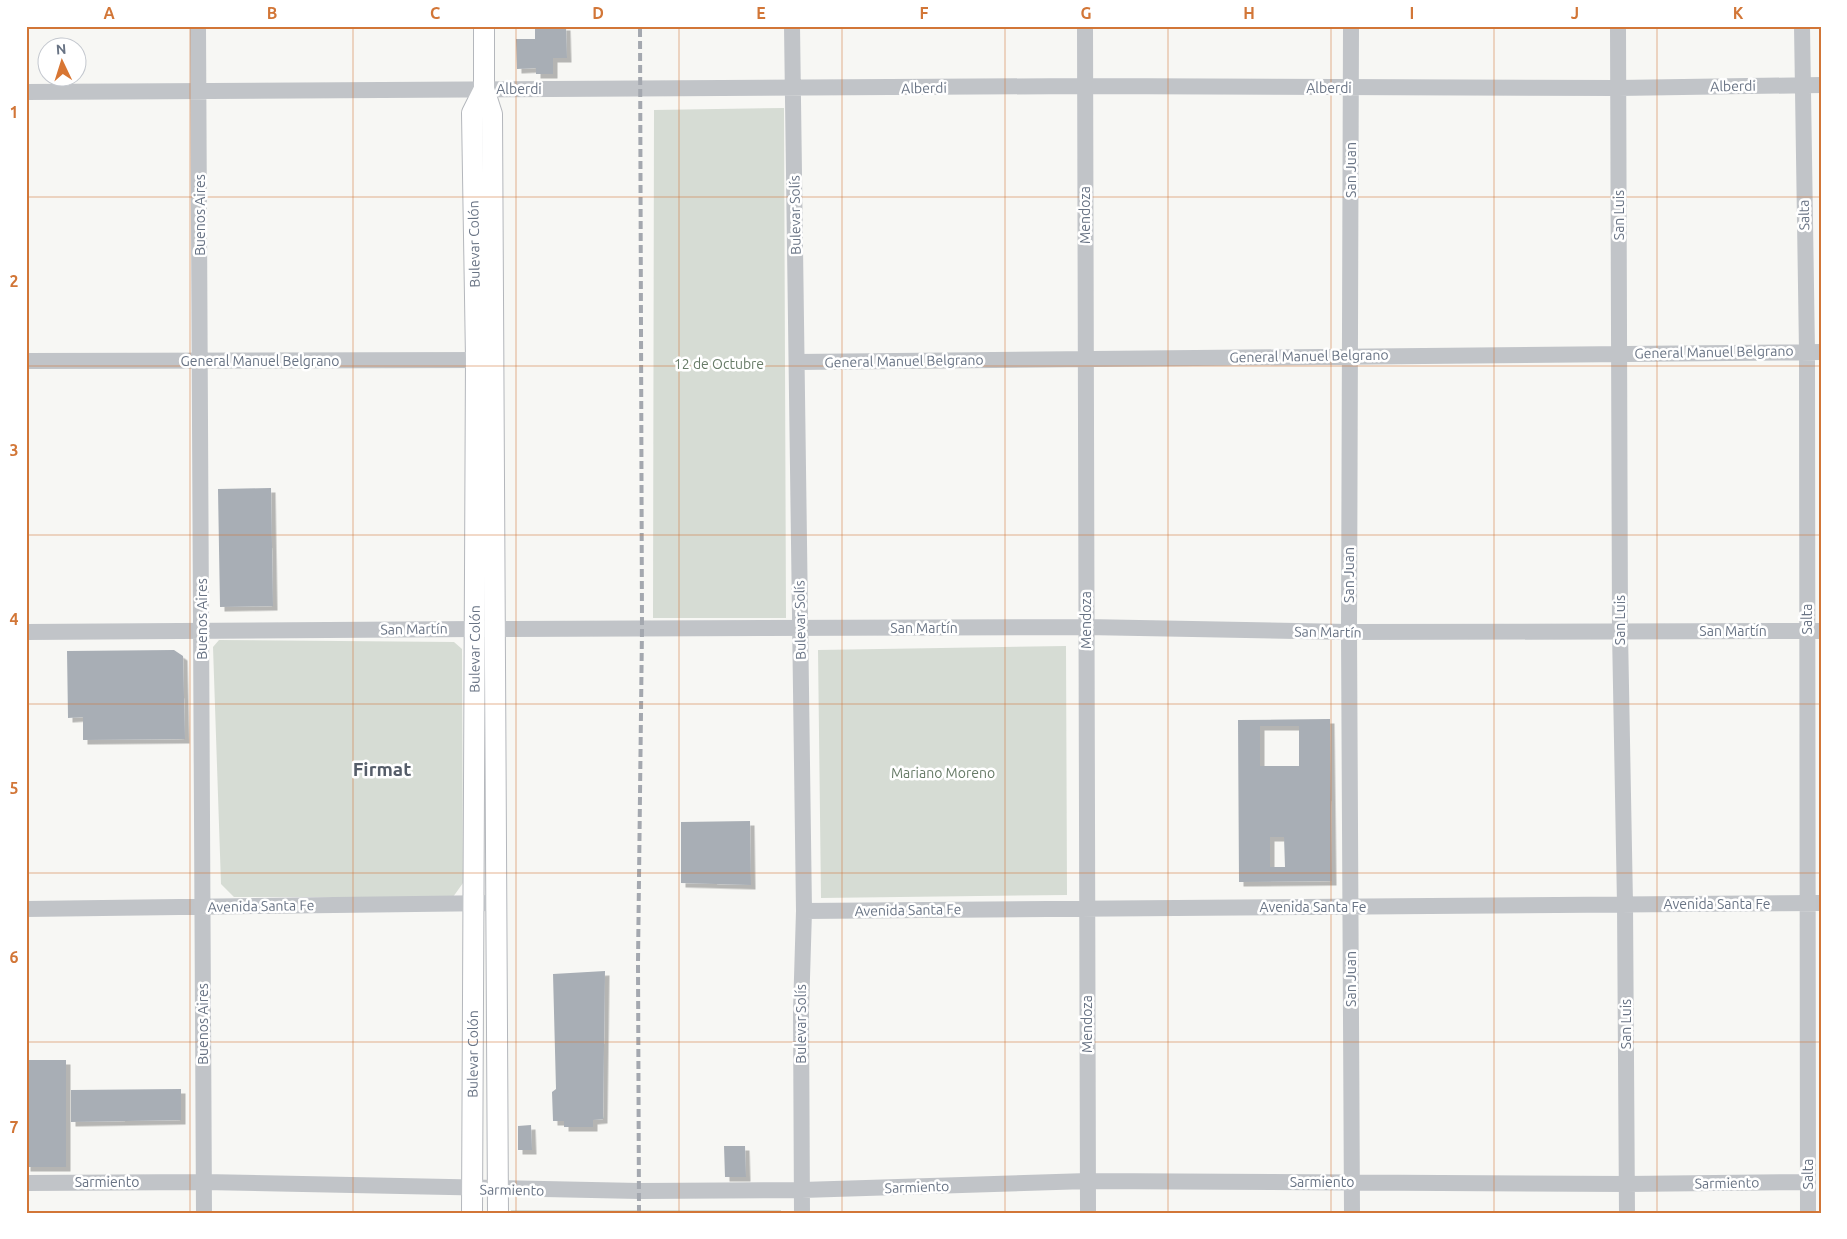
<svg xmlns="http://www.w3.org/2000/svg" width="1847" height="1239" font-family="Ubuntu,sans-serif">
<defs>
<filter id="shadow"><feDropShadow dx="4.5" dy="4.5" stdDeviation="0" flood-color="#0004"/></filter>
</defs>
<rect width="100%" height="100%" fill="#f7f7f4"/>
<!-- green -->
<path fill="#d6dcd4" d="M784,108l2,510h-133l1,-508z
M219,640l235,2 8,7 1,234 -10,14h-219l-13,-13 -8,-237z
M1066,646l1,249 -246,3 -3,-248z
M511,1210h270v3h-270z"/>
<!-- building -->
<path fill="#a8aeb5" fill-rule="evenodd" filter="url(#shadow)" d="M535,26h31l1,32h-14v16h-17v-6l-19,1 -1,-30h19z
M271,488l2,118 -53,1 -2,-118z
M174,650l9,6 2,83 -102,1v-23l-15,1 -1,-67z
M1330,719l2,162 -93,1 -1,-162zM1260,726h39v40h-39zM1270,837h14l1,30h-15z
M750,821l1,64 -70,-2v-61z
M605,971l-2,148 -10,1v7h-29v-6h-11l-1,-29 4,-3 -3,-115z
M26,1060h40v107h-40z
M181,1089v31l-110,2v-32z
M531,1125l1,25h-14v-24z
M724,1146h21l1,31h-21z"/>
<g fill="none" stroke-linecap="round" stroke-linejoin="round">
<!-- major casing -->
<g stroke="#b4b7bc" stroke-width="22">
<g id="major">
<path d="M484,26v63l8,25 6,1099"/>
<path id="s1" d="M472,1213l4,-854 -4,-246 12,-24"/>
</g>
</g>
<!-- minor -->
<path stroke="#c1c4c8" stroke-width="16" d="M198,26l6,1187
M792,26l12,885 -3,100 1,202
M1085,26l3,1187
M1351,26l-2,606 3,581
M1618,26l2,606 5,272 2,309
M1802,26l5,325 1,862
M26,92l1058,-6 534,2 203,-3
M26,361l460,-1
M797,362l1024,-10
M26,632l449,-3 611,-2 263,5 472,-1
M26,909l470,-6
M804,911l1017,-8
M26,1183l178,-1 435,9 163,-1 286,-9 539,3 181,-2"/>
<!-- major -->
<use href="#major" stroke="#fff" stroke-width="20"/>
<!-- rail -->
<path stroke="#a4a8af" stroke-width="4" stroke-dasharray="8 4" stroke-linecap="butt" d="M639,1213l-1,-251 4,-333 -2,-603"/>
</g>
<!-- grid -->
<path fill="none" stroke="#d27637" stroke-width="1" stroke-opacity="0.55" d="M190,26v1187M353,26v1187M516,26v1187M679,26v1187M842,26v1187M1005,26v1187M1168,26v1187M1331,26v1187M1494,26v1187M1657,26v1187M26,197h1795M26,366h1795M26,535h1795M26,704h1795M26,873h1795M26,1042h1795"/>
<g text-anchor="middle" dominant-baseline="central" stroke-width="5" stroke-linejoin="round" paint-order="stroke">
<!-- street labels -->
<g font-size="14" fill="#687384" stroke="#fff">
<text transform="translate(1733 86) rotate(-1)">Alberdi</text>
<text transform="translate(924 88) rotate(-1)">Alberdi</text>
<text x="1329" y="88">Alberdi</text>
<text x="519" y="89">Alberdi</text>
<text transform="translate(1351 170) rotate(-90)">San Juan</text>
<text transform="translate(200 215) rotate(-90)">Buenos Aires</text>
<text transform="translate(795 215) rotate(-91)">Bulevar Solís</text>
<text transform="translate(1085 215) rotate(-90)">Mendoza</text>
<text transform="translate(1619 215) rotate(-90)">San Luis</text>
<text transform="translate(1804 215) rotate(-91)">Salta</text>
<text transform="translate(474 244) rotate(-91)">Bulevar Colón</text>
<text transform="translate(1714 352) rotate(-1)">General Manuel Belgrano</text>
<text transform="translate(1309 356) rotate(-1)">General Manuel Belgrano</text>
<text x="260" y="361">General Manuel Belgrano</text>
<text transform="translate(904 361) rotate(-1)">General Manuel Belgrano</text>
<text transform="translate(1349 575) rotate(-90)">San Juan</text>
<text transform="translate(202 619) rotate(-90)">Buenos Aires</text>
<text transform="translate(1807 619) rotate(-90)">Salta</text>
<text transform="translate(800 620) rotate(-91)">Bulevar Solís</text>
<text transform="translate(1086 620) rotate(-90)">Mendoza</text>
<text transform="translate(1620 620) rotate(-90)">San Luis</text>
<text x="924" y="628">San Martín</text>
<text transform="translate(414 629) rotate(-1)">San Martín</text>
<text x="1733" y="631">San Martín</text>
<text transform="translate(1328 632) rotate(1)">San Martín</text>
<text stroke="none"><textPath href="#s1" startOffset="564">Bulevar Colón</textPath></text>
<text x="1717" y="904">Avenida Santa Fe</text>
<text transform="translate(261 906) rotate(-1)">Avenida Santa Fe</text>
<text x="1313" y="907">Avenida Santa Fe</text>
<text transform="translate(908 910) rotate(-1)">Avenida Santa Fe</text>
<text transform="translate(1351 979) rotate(-90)">San Juan</text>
<text transform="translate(203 1024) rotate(-90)">Buenos Aires</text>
<text transform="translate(801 1024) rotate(-90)">Bulevar Solís</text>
<text transform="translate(1087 1024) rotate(-90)">Mendoza</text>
<text transform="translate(1626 1024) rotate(-90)">San Luis</text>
<text stroke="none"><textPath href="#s1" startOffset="159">Bulevar Colón</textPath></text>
<text transform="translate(1808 1174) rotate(-90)">Salta</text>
<text x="107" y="1182">Sarmiento</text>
<text x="1322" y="1182">Sarmiento</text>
<text transform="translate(1727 1183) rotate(-1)">Sarmiento</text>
<text transform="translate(917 1187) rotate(-2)">Sarmiento</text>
<text transform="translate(512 1190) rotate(1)">Sarmiento</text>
</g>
<!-- park labels -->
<g font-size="14" fill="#677b67" stroke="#fff">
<text x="719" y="364">12 de Octubre</text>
<text x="943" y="773">Mariano Moreno</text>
</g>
<!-- district labels -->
<g font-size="19" font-weight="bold" fill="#555d69" stroke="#fff">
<text x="382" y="769">Firmat</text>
</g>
</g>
<!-- border -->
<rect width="1847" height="1239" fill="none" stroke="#ffffff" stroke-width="55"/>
<!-- north arrow -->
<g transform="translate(62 62) rotate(356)"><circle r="24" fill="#ffffff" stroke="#c3c7ce"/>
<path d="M0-4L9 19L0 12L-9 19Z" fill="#d87633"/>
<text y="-8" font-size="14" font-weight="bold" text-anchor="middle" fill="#687384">N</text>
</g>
<rect x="28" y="28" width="1792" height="1184" fill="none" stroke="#d27637" stroke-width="2"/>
<g font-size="16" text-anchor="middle" font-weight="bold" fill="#d27637">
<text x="109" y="19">A</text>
<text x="272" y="19">B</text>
<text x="435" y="19">C</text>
<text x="598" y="19">D</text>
<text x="761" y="19">E</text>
<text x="924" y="19">F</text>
<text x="1086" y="19">G</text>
<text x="1249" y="19">H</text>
<text x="1412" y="19">I</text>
<text x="1575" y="19">J</text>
<text x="1738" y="19">K</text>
<text x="14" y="118">1</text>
<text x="14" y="287">2</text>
<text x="14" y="456">3</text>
<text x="14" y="625">4</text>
<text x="14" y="794">5</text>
<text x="14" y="963">6</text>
<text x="14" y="1133">7</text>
</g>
</svg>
